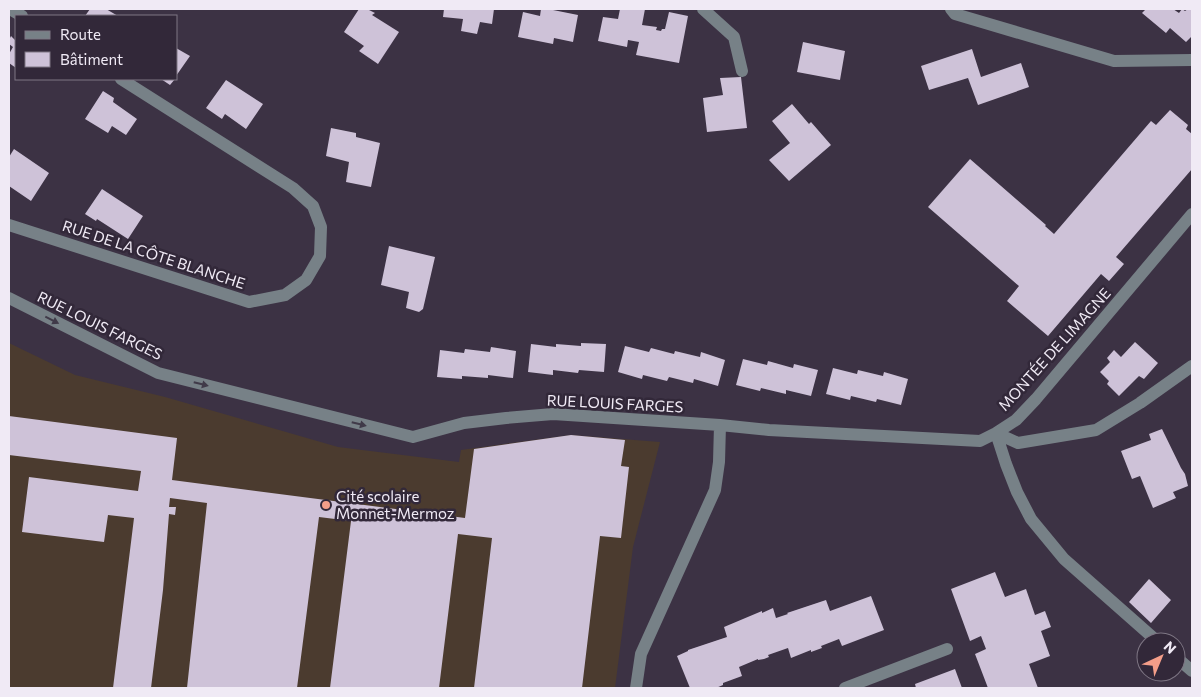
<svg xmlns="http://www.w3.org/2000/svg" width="1201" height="697" font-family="Commissioner,sans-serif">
<rect width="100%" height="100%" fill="#3c3244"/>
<!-- education -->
<path fill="#4b3b2f" d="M9,343l66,32 90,22 173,50 121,15 2,-12 110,-15 89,7 -27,105 -18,141h-606z"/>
<!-- building -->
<path fill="#cec2d8" d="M90,9h16l12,7h-33z
M359,9h8l8,4 -3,2 27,17 -21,32 -19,-13 5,-5 -20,-14z
M444,9h50l-2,15 -12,-2 -3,12 -16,-3 2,-12 -20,-2z
M541,9h13l-1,1 25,5 -5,27 -19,-4 -1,6 -35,-7 5,-25 17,4z
M620,9h25l-3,16 15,2 -1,3 5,1 1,-2h3l4,-17 19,4 -9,47 -43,-8 3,-13 -11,-2 -1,7 -29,-6 5,-24 15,2z
M1146,9h27l6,4 3,-4 3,2 3,-2h4v27l-6,6 -16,-14 -4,5 -24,-20z
M11,36l5,5v27l-7,-5v-9l4,-7 -4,-3v-4z
M803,42l42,9 -5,29 -43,-8z
M176,48l14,8 -14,20z
M972,49l9,28 40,-14 8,24 -51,18 -10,-27 -39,12 -8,-24z
M741,77l6,51 -40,4 -4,-34 20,-3 -3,-17z
M161,79h14l-5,6z
M226,80l37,24 -17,25 -21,-15 -3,5 -16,-11z
M103,91l11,7 -1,4 24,17 -11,16 -14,-9 -4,7 -23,-14z
M792,104l17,20 2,-2 20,23 -42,36 -20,-21 21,-17 -18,-22z
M1170,110l18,15 -2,4 6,5v35l-76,88 8,7 -15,17 -8,-7 -53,62 -41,-35 12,-15 -91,-79 42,-48 76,66 -1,1 9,8 97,-113 5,4z
M331,128l25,5v4l24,6 -9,44 -25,-5 3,-20 -23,-6z
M14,149l35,24 -18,28 -22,-15v-29z
M102,189l41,27 -15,23 -31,-20 -1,2 -11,-7z
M389,246l46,11 -12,52 -4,3 -13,-4 3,-16 -28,-7z
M1135,342l23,21 -14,16 -5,-3 -20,20 -12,-12 2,-3 -9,-9 10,-10 -3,-4 7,-8 7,7z
M581,343l25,1 -2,28 -25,-2 -1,3 -25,-3v5l-25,-3 3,-28 25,3v-3l25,2z
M625,346l24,6 2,-4 23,6 1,-3 25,6 1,-5 24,8 -7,26 -24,-7 -1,4 -24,-6 -2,4 -24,-6 -1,4 -24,-7z
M491,347l25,4 -3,27 -25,-3v3l-26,-2v3l-25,-2 3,-27 24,3 1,-4 25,3z
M743,359l24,6 1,-4 25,7 1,-4 24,6 -7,26 -25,-6v4l-25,-6 -1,3 -24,-6z
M833,368l24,6 1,-4 25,6 1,-4 24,7 -7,26 -24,-6 -1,3 -25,-6 -1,4 -24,-6z
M9,416l168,22 -5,42 293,38 9,-69 97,-14 54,5 -4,26 8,1 -8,71 -21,-2 -18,152h-108l18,-150 -34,-4 -19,154h-109l21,-167 -32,-4 -22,171h-110l20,-185 -37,-5 -1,9h7l-1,8 -6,-1 -6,76 -12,98h-38l21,-170 -26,-3 -4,27 -82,-10 7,-55 109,14 3,-20 -132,-16z
M1162,429l19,39 4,6 3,12 -15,6 3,6 -23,10 -13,-32 -8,3 -11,-28 30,-11 -2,-6z
M995,572l10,25 21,-8 9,26 10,-4 6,16 -10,4 9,25 -21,8 9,24h-50l-13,-34 11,-5 -5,-13 -11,5 -19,-52z
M1149,579l22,21 -20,23 -22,-21z
M871,596l13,34 -42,16 -3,-7 -18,7 1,2 -11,4v-2l-20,8 -3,-10 -20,7 1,2 -5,2 -6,1v-1l-19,8 3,9 -19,7v2l-7,3 -4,-1 -22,1 -13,-32 11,-5v-1l39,-13 -3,-10 38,-16v2l11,-5 3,10 12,-4 -1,-1 39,-13 4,11z
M955,669l7,19h-46l-1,-4z"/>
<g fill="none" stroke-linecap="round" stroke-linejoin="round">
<!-- minor -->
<path stroke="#778187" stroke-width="12" d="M10,9l12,7
M703,9l31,28 8,34
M951,9l4,5 159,47 78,-1
M9,225l240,77 36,-7 21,-15 14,-24 1,-29 -8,-21 -20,-18 -172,-109
M9,298l149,75 255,64 51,-14 42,-5 47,-4 167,11 49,5 211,11 16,-8 22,10 78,-13 44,-27 52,-37
M1158,642l-94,-83 -33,-40 -14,-27 -11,-28 -10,-31 20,-13 20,-21 156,-185
M1176,657l16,14
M636,688l5,-34 74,-164 4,-28 1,-37
M845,688l102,-39"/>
</g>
<!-- one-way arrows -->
<defs><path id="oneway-solid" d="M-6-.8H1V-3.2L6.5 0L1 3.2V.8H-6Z" transform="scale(1.25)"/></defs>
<g fill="#403a49">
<use href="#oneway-solid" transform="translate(52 320) rotate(27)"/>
<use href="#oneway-solid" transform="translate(201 384) rotate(14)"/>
<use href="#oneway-solid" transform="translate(359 424) rotate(14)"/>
</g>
<!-- markers -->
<circle fill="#f49e89" stroke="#322839" stroke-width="2" cx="326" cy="505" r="5"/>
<g text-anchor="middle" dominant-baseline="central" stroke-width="5" stroke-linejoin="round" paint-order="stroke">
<!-- street labels -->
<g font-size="15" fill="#f0eaf5" stroke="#322839">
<text transform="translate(154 254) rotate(18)">RUE DE LA CÔTE BLANCHE</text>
<text transform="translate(100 325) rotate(26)">RUE LOUIS FARGES</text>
<text transform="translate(1054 349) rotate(-48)">MONTÉE DE LIMAGNE</text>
<text transform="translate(615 403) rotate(3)">RUE LOUIS FARGES</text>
</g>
<!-- poi labels -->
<g font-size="15" fill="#f0eaf5" stroke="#322839" text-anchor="start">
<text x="336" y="496">Cité scolaire<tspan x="336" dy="17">Monnet-Mermoz</tspan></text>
</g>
</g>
<!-- border -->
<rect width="1201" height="697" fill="none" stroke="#f0eaf5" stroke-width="20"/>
<!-- legend -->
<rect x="15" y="15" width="162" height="65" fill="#322839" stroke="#7e7684"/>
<rect x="25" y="31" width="25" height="8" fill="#778187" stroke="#7e7684"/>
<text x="60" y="40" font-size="15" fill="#f0eaf5">Route</text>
<rect x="25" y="52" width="25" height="15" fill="#cec2d8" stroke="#7e7684"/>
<text x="60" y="65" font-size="15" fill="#f0eaf5">Bâtiment</text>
<!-- north arrow -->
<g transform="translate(1161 657) rotate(44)"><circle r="24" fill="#322839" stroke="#7e7684"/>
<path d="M0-4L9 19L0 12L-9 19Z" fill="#f49e89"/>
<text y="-8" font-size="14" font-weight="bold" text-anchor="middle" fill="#f0eaf5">N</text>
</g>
</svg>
